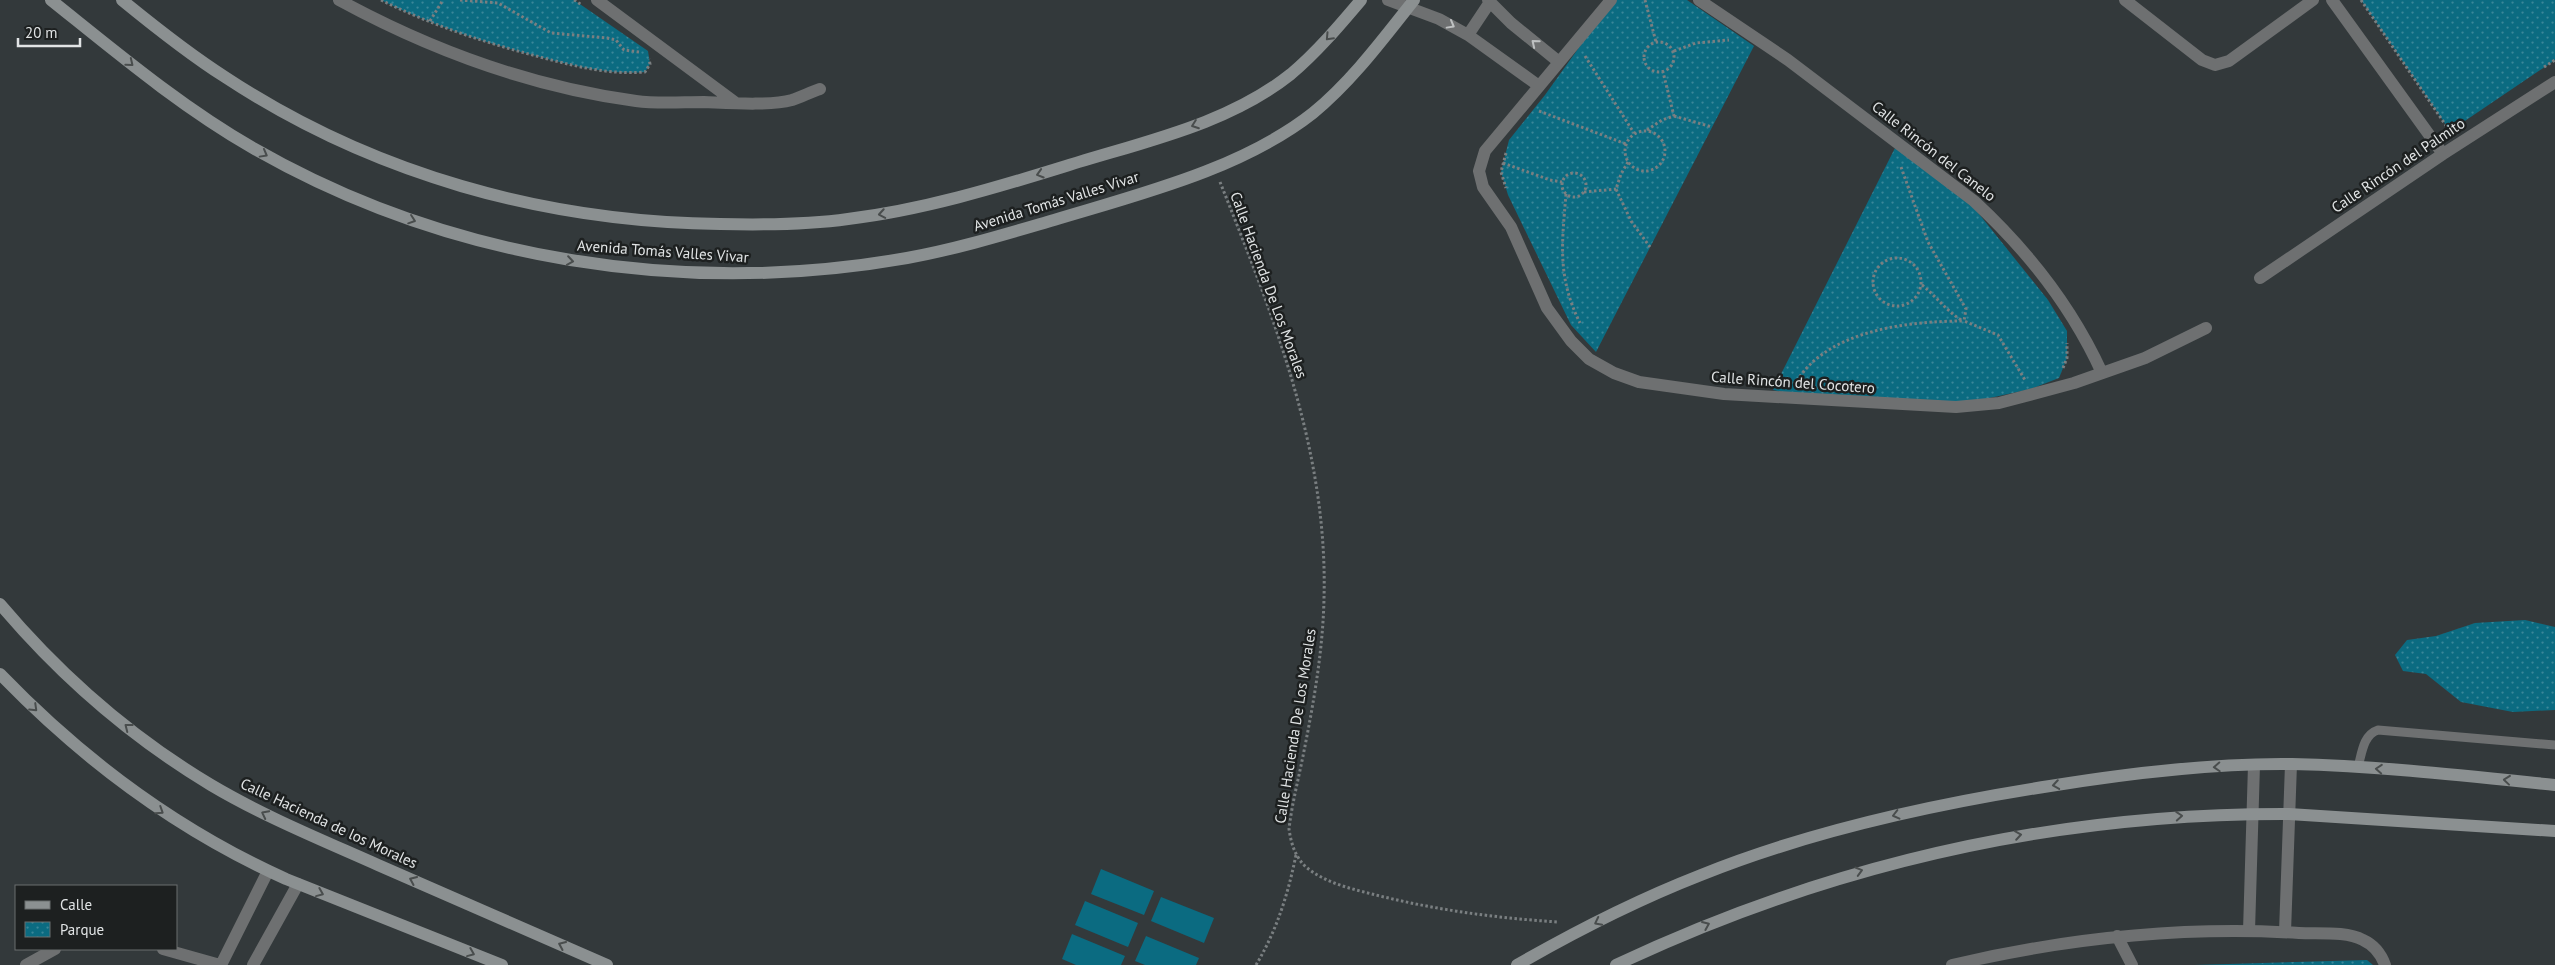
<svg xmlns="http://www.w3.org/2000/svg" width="2555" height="965" font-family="'PT Sans',sans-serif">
<defs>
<pattern id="park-dots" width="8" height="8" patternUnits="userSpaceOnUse" patternTransform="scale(1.25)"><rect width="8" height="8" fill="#0b6b81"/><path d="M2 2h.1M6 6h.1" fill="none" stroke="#3a8799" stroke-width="1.8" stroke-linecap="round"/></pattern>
</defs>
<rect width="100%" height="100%" fill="#33393b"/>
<!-- green -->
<path fill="#0b6b81" d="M1101,869l53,22 -10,24 -53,-21z
M1161,897l53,21 -10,25 -53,-22z
M1085,901l53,22 -10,24 -53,-22z
M1072,934l53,22 -4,9h-45l-14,-6z
M1146,936l53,22 -3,7h-51l-10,-4z"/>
<!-- park -->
<path fill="url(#park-dots)" d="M381,0h193l74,51 2,13 -5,8c-37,3 -70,-6 -105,-15 -54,-14 -109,-32 -159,-57z
M1613,0h74l67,46 -158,306 -25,-27 -63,-130 -7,-23 8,-32 36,-45z
M2361,0h194v60l-105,71z
M1895,148l64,41 89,111 19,31v27l-8,20 -28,11 -46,10 -49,5 -122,-5 -41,-9z
M2525,620l30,7v83l-42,2 -52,-10 -35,-28 -23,-3 -8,-16 12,-15 29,-4 39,-13z
M2367,960l6,5h-179z"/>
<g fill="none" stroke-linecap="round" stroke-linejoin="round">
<!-- path -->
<path stroke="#7a7f81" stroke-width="3" stroke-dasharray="2.5 2.5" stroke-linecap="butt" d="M381,0c50,25 105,43 159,57 35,9 68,18 105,15l5,-8 -1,-5
M460,0l38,3 53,30 56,5 9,2 8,10 15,2
M574,0l8,5
M1645,0l11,42
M2361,0l88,130
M430,21l13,-21
M1644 57a15 15 0 1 1 30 0a15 15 0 1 1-30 0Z
M1674,51l22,-8 33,-3
M1585,56l49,77
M2544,67l11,-7
M1539,111l87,33
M1674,116l38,11
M1647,130l15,-10 12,-4 -11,-44
M1625 151a20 20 0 1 1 40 0a20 20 0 1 1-40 0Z
M1506,153l-5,19 5,16
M1628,162l-7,12 -5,15 15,32 19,26
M1503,163l47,17 12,2
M1901,167l27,75 38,67 -2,12 34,14 27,45
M1562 185a12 12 0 1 1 24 0a12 12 0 1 1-24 0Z
M1220,182c53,133 108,269 104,416 -1,51 -10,103 -20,153 -5,26 -12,52 -15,78 2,14 6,28 17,38 19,16 46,22 70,28 60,15 120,23 182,27
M1584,192l32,-3
M1566,194c-4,49 -9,83 14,129
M1873 282a24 24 0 1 1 48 0a24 24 0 1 1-48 0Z
M1922,285c15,12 25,27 41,36
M2063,368l4,-10v-15
M1797,381c31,-51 112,-60 167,-60
M1256,965c21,-35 32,-71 40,-110"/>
<!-- lane -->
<path stroke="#6e7071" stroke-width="9" d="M2358,767c4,-14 5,-32 20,-37l177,15"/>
<!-- street -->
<path stroke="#6e7071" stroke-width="12" d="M339,0c92,50 193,87 297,101 22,3 46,1 68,1 25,1 65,4 88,-2 9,-3 19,-8 28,-11
M597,0l139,103
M1388,0l51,19 29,16 71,51
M1488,0l23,23 48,39
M1611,0l-126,151 -6,20 4,16 28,40 36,81 24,33 18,18 25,14 25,9 85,12 232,13 43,-4 75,-20 71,-25 61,-30
M1699,0l89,60 186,141c53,49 98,106 128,172
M2125,0l77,60 13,5 14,-4 84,-61
M2332,0l111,154
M1468,35l22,-33
M2260,278l183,-124 112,-72
M2249,931l5,-166
M2285,932l6,-168
M2117,936l15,29
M163,949l57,16
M26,965l29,-16
M221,965l47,-94
M253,965l45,-81
M1952,965c115,-27 229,-39 347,-32 20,1 47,-2 64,7 11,5 18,14 22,25"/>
<!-- secondary -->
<path stroke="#8b9091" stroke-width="12" d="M51,0c65,52 129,106 202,148 197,113 432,149 654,110 50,-9 99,-24 147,-38 86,-26 188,-51 259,-107 39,-32 70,-74 101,-113
M122,0c33,27 67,54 103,77 147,97 319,145 495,147 43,1 86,1 128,-5 74,-9 147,-31 218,-53 76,-24 161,-41 225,-92 26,-22 48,-48 70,-74
M0,604c60,71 131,133 211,181 54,32 111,55 167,80 76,33 153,67 229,100
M0,674c83,86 177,156 286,205l216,86
M1517,965c59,-34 120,-65 184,-90 109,-44 233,-71 349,-89 80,-13 161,-23 242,-22 88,2 176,12 263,21
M1616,965c214,-101 436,-152 673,-151l266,17"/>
</g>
<!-- one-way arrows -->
<defs><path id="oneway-chevron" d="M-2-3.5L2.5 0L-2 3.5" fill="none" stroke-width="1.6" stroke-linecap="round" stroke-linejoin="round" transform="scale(1.25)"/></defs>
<g stroke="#bec1c2">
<use href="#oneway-chevron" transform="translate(1451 25) rotate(29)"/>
<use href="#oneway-chevron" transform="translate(1535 43) rotate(-141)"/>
</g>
<g stroke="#494d4d">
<use href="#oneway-chevron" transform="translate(1329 37) rotate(133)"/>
<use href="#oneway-chevron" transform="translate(130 63) rotate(39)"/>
<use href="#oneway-chevron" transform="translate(1195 125) rotate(160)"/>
<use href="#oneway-chevron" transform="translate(264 154) rotate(29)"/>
<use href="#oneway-chevron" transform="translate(1040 174) rotate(163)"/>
<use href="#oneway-chevron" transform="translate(882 214) rotate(170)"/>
<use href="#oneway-chevron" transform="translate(412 220) rotate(19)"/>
<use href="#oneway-chevron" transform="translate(570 261) rotate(8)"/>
<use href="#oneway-chevron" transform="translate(34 708) rotate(44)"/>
<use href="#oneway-chevron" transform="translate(128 727) rotate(-142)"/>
<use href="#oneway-chevron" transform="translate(2217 767) rotate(177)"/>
<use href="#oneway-chevron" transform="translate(2379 769) rotate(-176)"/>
<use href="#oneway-chevron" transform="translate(2507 780) rotate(-174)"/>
<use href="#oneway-chevron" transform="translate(2056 785) rotate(171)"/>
<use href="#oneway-chevron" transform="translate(160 811) rotate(33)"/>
<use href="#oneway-chevron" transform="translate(265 814) rotate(-153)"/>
<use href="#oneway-chevron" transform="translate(1896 815) rotate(166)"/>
<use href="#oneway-chevron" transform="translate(2179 816) rotate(-4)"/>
<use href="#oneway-chevron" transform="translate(2018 835) rotate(-9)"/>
<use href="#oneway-chevron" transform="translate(1859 871) rotate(-16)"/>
<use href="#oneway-chevron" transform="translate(413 880) rotate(-156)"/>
<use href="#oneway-chevron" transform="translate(320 893) rotate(22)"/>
<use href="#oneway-chevron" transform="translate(1598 922) rotate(153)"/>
<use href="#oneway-chevron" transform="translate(1706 925) rotate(-23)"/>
<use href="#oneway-chevron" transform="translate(562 945) rotate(-156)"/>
<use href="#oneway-chevron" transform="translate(471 953) rotate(22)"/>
</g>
<g text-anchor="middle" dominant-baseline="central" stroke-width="5" stroke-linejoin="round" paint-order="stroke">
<!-- street labels -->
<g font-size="15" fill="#e1e4e5" stroke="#1d2020">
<text transform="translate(1934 151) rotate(38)">Calle Rincón del Canelo</text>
<text transform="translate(2398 165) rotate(-34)">Calle Rincón del Palmito</text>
<text transform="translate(1056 201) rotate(-17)">Avenida Tomás Valles Vivar</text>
<text transform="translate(663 251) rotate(4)">Avenida Tomás Valles Vivar</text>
<text transform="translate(1269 285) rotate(70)">Calle Hacienda De Los Morales</text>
<text transform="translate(1793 382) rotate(4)">Calle Rincón del Cocotero</text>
<text transform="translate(1295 726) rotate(-81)">Calle Hacienda De Los Morales</text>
<text transform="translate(329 823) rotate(25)">Calle Hacienda de los Morales</text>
</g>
</g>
<!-- legend -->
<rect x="15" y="885" width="162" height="65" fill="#1d2020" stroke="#6b6e6f"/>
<rect x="25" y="901" width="25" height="8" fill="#8b9091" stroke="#6b6e6f"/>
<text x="60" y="910" font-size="15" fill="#e1e4e5">Calle</text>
<rect x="25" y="922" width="25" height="15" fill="url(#park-dots)" stroke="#6b6e6f"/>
<text x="60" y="935" font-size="15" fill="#e1e4e5">Parque</text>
<!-- scale -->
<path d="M18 38v8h62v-8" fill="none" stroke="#e1e4e5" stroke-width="2.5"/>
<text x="25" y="38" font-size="15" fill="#e1e4e5" stroke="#1d2020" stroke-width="4" paint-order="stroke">20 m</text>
</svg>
